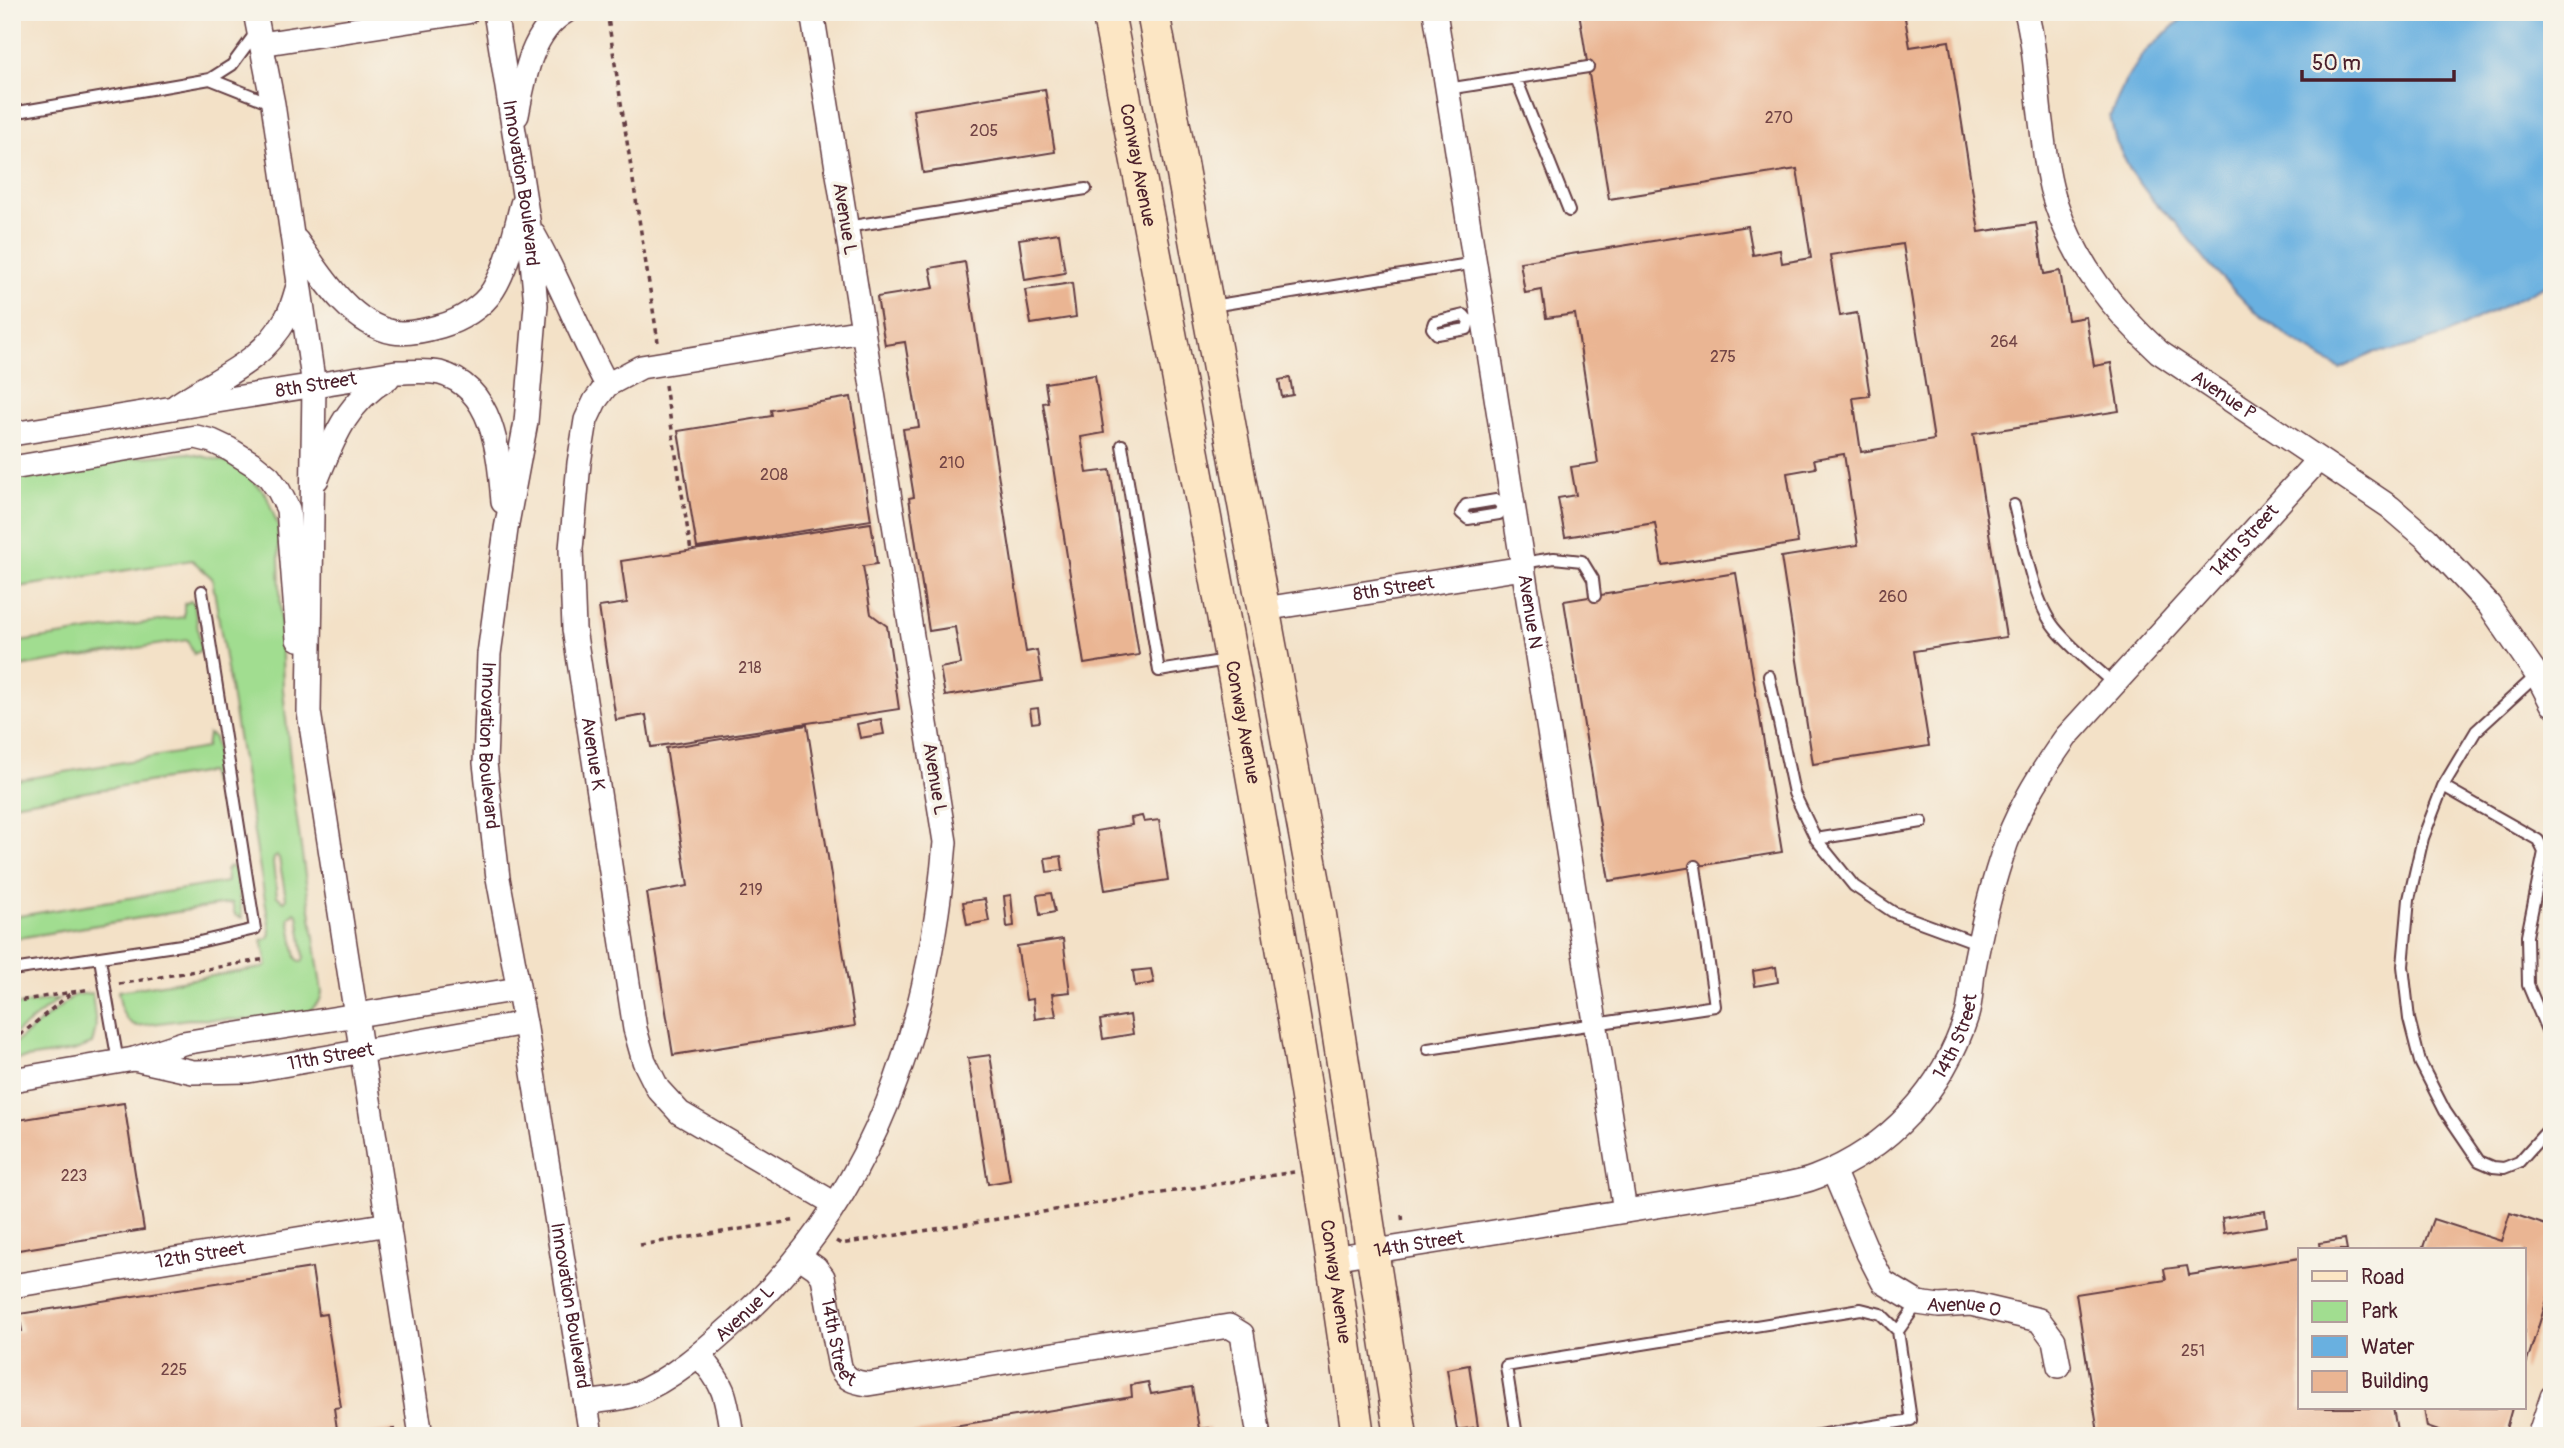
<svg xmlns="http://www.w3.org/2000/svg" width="2564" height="1448" font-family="Pangolin,sans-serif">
<rect width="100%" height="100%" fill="#f7f3e8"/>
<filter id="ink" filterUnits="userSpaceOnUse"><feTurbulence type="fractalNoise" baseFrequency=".0143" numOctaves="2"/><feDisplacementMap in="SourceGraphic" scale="14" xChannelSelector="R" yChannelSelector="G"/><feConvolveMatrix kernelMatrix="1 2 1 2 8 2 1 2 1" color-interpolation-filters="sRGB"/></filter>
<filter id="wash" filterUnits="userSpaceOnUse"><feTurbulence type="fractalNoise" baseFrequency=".00686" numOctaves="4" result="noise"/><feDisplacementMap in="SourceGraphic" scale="28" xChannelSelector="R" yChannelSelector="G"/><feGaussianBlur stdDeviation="1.57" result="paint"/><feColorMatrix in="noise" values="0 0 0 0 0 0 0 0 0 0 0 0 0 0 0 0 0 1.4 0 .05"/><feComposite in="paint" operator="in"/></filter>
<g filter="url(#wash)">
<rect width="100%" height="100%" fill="#f3e1c7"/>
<!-- green -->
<path fill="#a1dd90" stroke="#767e5e" stroke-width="2" fill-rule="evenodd" d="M187,453l41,9 16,10 22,22 12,32 5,163 11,110 28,194 -2,7 -11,12 -58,8 -62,-1 -52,7c-16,-6 -16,-20 -19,-35l144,-23 5,-3 -5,-25 7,-2 1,-8 -58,-352 -20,-18 -180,28v-109l117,-21zM277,856l2,2 7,40 -2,4 -7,-6 -4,-33 1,-5zM295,912l3,3 6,41 -1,5 -2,1 -5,-4 -7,-40z
M191,601l3,2 7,47 -7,4 -7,-14 -175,28v-25l172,-26v-13z
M208,734l6,3 8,44 -4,6 -6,-3 -3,-12 -197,32v-23l194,-33z
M229,866l7,4 6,48 -7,-3 -3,-12 -220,36v-22l215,-35 -1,-11z
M92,993l4,34 -4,17 -19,7 -61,9v-15l63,-50z
M59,999l-47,37v-30z"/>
<!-- water -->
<path fill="#69b0e0" stroke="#5a6886" stroke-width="2" d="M2189,12h363v270l-109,54 -49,15 -19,1 -35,17 -47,-29 -39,-29 -42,-43 -36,-45 -22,-21 -24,-32 -14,-28 -6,-26 15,-34 20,-30z"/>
<g id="blocks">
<!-- building -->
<path fill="#eab593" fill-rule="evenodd" d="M1579,12h325l6,35 39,-6 30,191 57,-9 8,51 16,-3 8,49 18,-3 8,49 17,-3 8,48 -146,23 33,203 -92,14 15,95 -116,18 -32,-207 77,-12 -14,-91 -30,5 2,9 -29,5 11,70 -136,22 -7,-42 -90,14 -7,-39 18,-3 -5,-28 27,-4 -23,-149 -29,4 -4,-28 -17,3 -5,-31 228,-36 5,29 27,-5 2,13 29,-5 -14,-89 -188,30zM1903,244l31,196 -73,12 -8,-54 17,-2 -13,-83 -17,3 -10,-61z
M1045,89l10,63 -132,21 -10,-63z
M1059,233l6,40 -40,7 -6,-41z
M965,262l61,390 11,-2 5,31 -97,15 -5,-28 21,-4 -6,-37 -26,4 -20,-133 5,-1 -11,-68 16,-2 -14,-85 -20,3 -8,-48 57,-9 -4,-20z
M1072,283l4,34 -45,7 -6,-34z
M1095,375l9,58 -23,4 6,36 23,-3 29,185 -55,9 -41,-261 5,-1 -3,-19z
M1290,378l3,17 -11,2 -3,-17z
M851,397l20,123 -174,28 -19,-117 94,-15 -1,-6z
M871,523l6,41 -14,2 8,48 16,12 12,83 -248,38 -5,-32 -30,5 -17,-113 28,-4 -6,-42z
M1736,573l46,279 -173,29 -45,-280z
M1038,708l2,14 -8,1 -2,-14z
M881,719l3,15 -24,4 -3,-14z
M807,725l48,301 -182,29 -26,-162 41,-7 -22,-138z
M1142,816l2,6 15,-2 9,60 -63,10 -9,-59 36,-6 -1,-7z
M1061,856l2,14 -16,2 -2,-14z
M1051,893l4,19 -15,3 -3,-20z
M1011,895l3,31 -7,1 -3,-31z
M985,899l4,22 -22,4 -4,-23z
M1063,939l7,53 -18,2 4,22 -21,3 -2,-20 -7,1 -9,-54z
M1776,967l2,15 -23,4 -2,-15z
M1151,969l3,14 -19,3 -2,-15z
M1130,1015l3,19 -30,5 -3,-19z
M990,1055l20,125 -22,4 -20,-126z
M124,1103l20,127 -132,21v-130z
M2265,1211l2,15 -43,7 -2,-15z
M2510,1213l42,14v57l-28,87v-121h-102l11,-31 68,22z
M2345,1239l2,11h-26l-1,-7z
M2300,1258v150h93l5,28h-306l6,-3 -22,-139 90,-14 -2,-11 23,-3 2,9z
M312,1268l7,47 7,-1 15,93 -7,1 4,28h-326v-103l10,-2 -3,-17z
M1469,1365l9,62 -21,3 -10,-61z
M1148,1382l3,12 41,-7 7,42 10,-1 2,8h-318l239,-39 -1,-12z
M2424,1408h88l-8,28h-51l-26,-9z
M394,1429l1,7h-32v-2z"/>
</g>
</g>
<g filter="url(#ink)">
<use href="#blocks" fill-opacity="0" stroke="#633c42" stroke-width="2"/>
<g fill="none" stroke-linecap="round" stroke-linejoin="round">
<!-- lane casing -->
<g stroke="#633c42" stroke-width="14">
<path id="lane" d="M1516,78l53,133
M210,79l63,25
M1447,89l141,-22
M12,113l198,-34 22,-14 25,-34
M846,227l240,-38
M1212,306l263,-43
M1469,321l-2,8 -30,5 -5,-6 2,-6 30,-7 5,6 14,-3
M1122,445l37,226 68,-11
M2014,505c9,35 19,96 41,123 17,21 39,38 59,56
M1502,506l-3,8 -31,5 -7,-6 5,-8 30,-5 6,6 11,-2
M1522,563l32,-5 28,3 11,18 2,17
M2537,675l-61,56 -33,55 95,54 6,12 -17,84 1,49 24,57
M1769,676l25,117 22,46 38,47 39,26 87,32
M2443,786l-20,52 -14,61 -6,67 6,53 11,43 25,49 34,50 14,6 11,1 15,-6 33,-37
M1816,839l106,-17
M100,959l18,103
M12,970l183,-27 60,-14 -53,-338
M1428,1049l287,-43 -20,-140
M1517,1436l-11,-70 355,-57 20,5 17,17
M1813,1436l98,-16 -13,-89 20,-28"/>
</g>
<!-- street casing -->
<g stroke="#633c42" stroke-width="26">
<g id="street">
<path d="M255,12l18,92 41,282 -5,326 112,724"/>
<path id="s1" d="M495,12l34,214 7,79 -10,117 -20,107 -17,125 -4,109 13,115 28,151 65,407"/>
<path id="s2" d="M1435,12l190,1199"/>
<path id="s3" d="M2026,12c9,32 10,69 14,102 4,29 6,61 16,90 20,60 57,106 103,148l231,155 37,32 62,66 48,70 15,29"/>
<path d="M261,44l206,-32"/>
<path d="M517,115c7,-36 14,-83 48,-103"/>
<path id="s4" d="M534,235c27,48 46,101 73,150l-12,16 -9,19 -7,43 -8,86 3,80 61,400 9,32 14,28 22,24 155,91"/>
<path d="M297,241c23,33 53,83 96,91 14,3 34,-2 48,-6 18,-5 42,-19 52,-36 16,-26 21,-57 29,-86"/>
<path d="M607,385l34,-18 222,-36"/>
<path d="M177,405c42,-29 83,-40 110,-88 5,-9 8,-21 11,-31"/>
<path id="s5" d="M12,434l384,-62c14,0 30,-2 44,1 55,15 59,83 63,129"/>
<path d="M12,468l184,-31 16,4 17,8 24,15 16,13 10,14 9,18 10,130"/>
<path d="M317,479c17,-42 30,-77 71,-101"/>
<path id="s6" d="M1264,609l259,-41"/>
<path id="s7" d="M518,989l-335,54 -49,16 59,13 55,-1 277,-48"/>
<path d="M12,1080l122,-21"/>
<path id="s8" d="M1833,1170l35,83 15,29 35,21 21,3 32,-2 68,16 15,20 5,26"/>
<path id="s9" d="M800,1257l16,11 7,9 17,90c6,13 14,15 28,17l361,-58 13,8 17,102"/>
<path id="s10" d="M1332,1258l437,-70c16,-3 33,-5 47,-11 73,-28 127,-87 151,-162 4,-13 4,-28 6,-42 7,-38 16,-77 28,-114 13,-44 38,-84 65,-122l252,-277"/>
<path id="s11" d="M12,1286l377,-62"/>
<path d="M699,1356c27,30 27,41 33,80"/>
<path id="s12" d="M586,1403c15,-3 33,-3 47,-8 40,-16 72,-45 103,-73 140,-125 194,-299 209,-480l-133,-830"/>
<path d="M2539,1436l13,-39"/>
</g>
</g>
<!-- secondary casing -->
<g stroke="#633c42" stroke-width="35">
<g id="secondary">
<path id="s13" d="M1108,12c92,473 184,947 250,1424"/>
<path d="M1153,12l167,903 81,521"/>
</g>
</g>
<!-- path -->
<path stroke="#633c42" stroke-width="3.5" stroke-dasharray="5 5" stroke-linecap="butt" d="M607,12l51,330
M665,385l26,166
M119,984l147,-25
M12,1002l79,-13
M12,1042l59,-49
M1402,1215l1,10
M836,1241l5,3 453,-72
M640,1245l158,-25"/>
<!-- lane -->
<use href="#lane" stroke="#fff" stroke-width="10"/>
<!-- street -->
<use href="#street" stroke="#fff" stroke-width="23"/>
<!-- secondary -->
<use href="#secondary" stroke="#fce6c4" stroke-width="32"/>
</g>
</g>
<g text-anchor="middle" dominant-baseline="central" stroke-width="7" stroke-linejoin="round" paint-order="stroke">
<!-- number labels -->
<g font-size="16" fill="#724445">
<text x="1779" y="118">270</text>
<text x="984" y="131">205</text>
<text x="2004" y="342">264</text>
<text x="1723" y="357">275</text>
<text x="952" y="463">210</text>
<text x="774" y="475">208</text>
<text x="1893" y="597">260</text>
<text x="750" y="668">218</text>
<text x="751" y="890">219</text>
<text x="74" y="1176">223</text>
<text x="2193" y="1351">251</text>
<text x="174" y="1370">225</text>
</g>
<!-- street labels -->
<g font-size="19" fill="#4a1f2b" stroke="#f7f3e8">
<text stroke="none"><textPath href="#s13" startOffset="156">Conway Avenue</textPath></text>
<text stroke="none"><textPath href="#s1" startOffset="173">Innovation Boulevard</textPath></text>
<text transform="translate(845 219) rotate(81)">Avenue L</text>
<text stroke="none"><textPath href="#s5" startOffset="308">8th Street</textPath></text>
<text stroke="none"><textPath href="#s3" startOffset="455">Avenue P</textPath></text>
<text stroke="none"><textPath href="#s10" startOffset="1284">14th Street</textPath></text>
<text stroke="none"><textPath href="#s6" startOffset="131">8th Street</textPath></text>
<text stroke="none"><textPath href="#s2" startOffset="607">Avenue N</textPath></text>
<text stroke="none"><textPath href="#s13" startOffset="723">Conway Avenue</textPath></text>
<text stroke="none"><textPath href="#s1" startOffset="740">Innovation Boulevard</textPath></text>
<text stroke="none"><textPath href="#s4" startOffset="544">Avenue K</textPath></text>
<text transform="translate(935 779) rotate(81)">Avenue L</text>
<text stroke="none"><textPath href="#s10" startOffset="696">14th Street</textPath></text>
<text stroke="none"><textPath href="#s7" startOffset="590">11th Street</textPath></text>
<text stroke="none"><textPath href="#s10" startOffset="88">14th Street</textPath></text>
<text stroke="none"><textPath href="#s11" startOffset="191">12th Street</textPath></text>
<text stroke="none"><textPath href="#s13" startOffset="1290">Conway Avenue</textPath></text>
<text stroke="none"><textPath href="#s1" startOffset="1307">Innovation Boulevard</textPath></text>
<text stroke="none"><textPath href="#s8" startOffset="210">Avenue O</textPath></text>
<text stroke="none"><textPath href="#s12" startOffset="187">Avenue L</textPath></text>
<text stroke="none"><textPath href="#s9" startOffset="98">14th Street</textPath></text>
</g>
</g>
<!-- margin -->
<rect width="2564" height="1448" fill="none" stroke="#f7f3e8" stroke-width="42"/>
<!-- legend -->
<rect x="2298" y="1248" width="228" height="161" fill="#f7f3e8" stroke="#b29e9c" stroke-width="2"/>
<rect x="2312" y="1271" width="35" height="10" fill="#fce6c4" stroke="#b29e9c" stroke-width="2"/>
<text x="2361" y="1284" font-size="21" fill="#4a1f2b">Road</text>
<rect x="2312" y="1301" width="35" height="21" fill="#a1dd90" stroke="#b29e9c" stroke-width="2"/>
<text x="2361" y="1318" font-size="21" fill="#4a1f2b">Park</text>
<rect x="2312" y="1336" width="35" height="21" fill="#69b0e0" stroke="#b29e9c" stroke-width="2"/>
<text x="2361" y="1354" font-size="21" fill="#4a1f2b">Water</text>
<rect x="2312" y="1371" width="35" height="21" fill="#eab593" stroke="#b29e9c" stroke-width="2"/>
<text x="2361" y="1388" font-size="21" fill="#4a1f2b">Building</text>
<!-- scale -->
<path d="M2302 70v10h152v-10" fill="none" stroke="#4a1f2b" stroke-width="3.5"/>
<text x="2312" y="70" font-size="21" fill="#4a1f2b" stroke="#f7f3e8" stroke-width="5" paint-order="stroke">50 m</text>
</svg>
